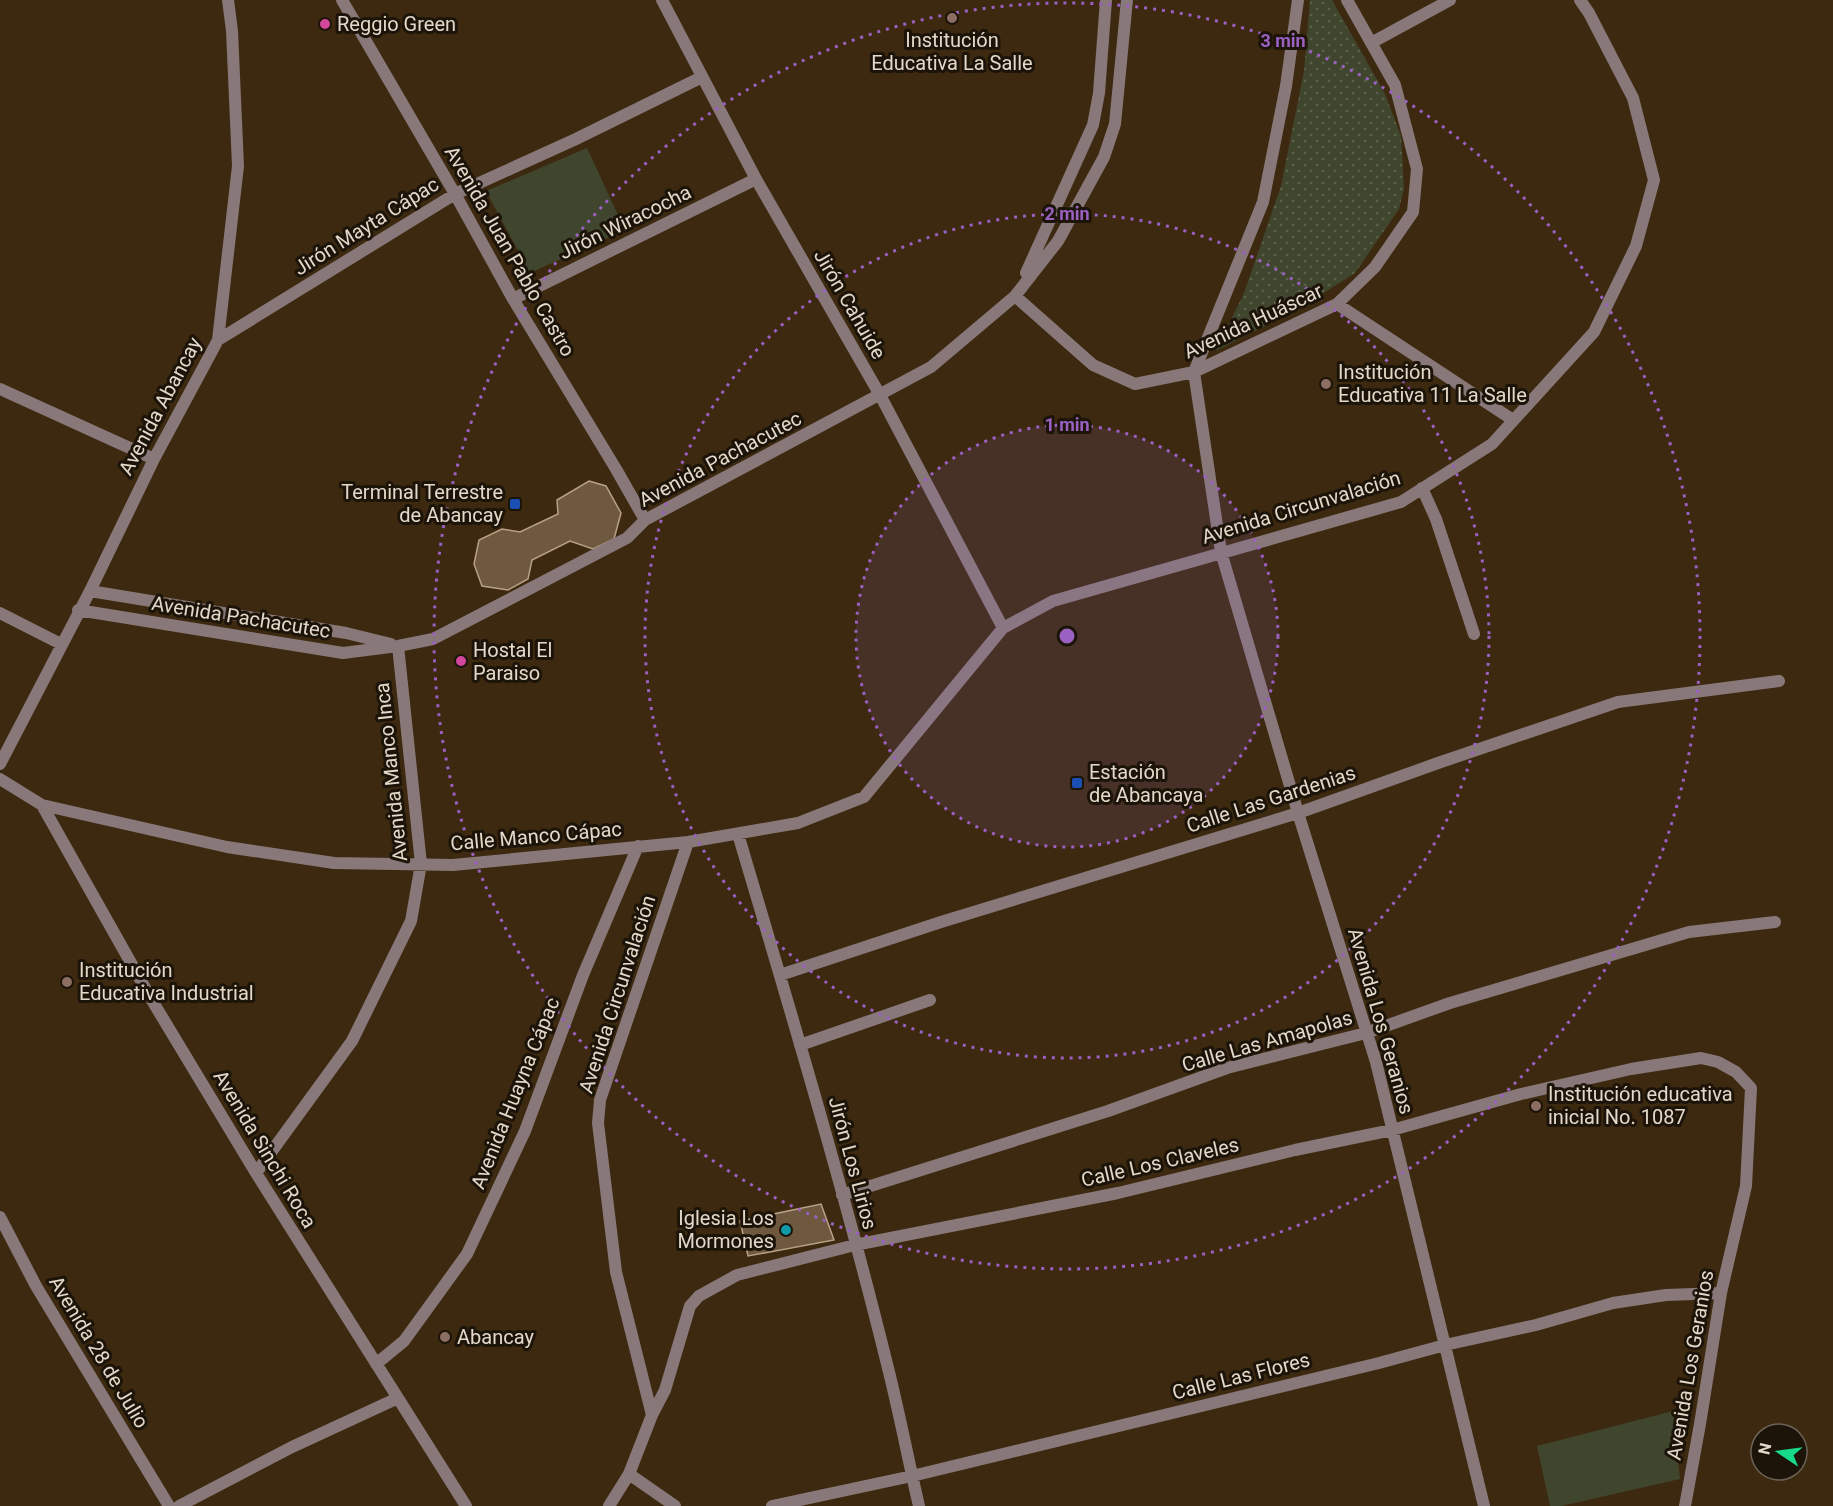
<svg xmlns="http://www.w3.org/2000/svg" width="1833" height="1506" font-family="Roboto,sans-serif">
<defs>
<pattern id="park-dots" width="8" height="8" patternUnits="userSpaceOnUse" patternTransform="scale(1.5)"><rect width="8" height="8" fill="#40462d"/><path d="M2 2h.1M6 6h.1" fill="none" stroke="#5b604a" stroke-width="1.8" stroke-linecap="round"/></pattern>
</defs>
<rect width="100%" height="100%" fill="#3c2910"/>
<!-- grass -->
<path fill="#40462d" d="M587,148l38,82 -95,43 -44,-82z
M1673,1411l7,68 -119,27h-11l-13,-60z"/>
<!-- park -->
<path fill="url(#park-dots)" d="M1310,0h22l53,94 16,42 3,52 -5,21 -44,64 -52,33 -87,45 28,-58 37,-107 23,-115z"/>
<!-- building -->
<path fill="#6e593f" stroke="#b7a084" stroke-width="1.5" d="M589,481l17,5 15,27 -7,26 -21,10 -23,-8 -38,19 -4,19 -20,11 -26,-4 -8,-22 5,-24 23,-11 18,3 38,-18 -1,-14z
M821,1204l13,36 -86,16 -8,-35z"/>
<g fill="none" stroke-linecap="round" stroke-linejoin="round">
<!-- street -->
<path stroke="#887879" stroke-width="12" d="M342,0l113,194 58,105 103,170 29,51
M662,0l94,179 124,216 123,233
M1298,0l-12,86 -23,116 -69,170 27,180 77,261 78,249 108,444
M1371,43l79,-43
M1026,273l67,-148 6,-32 7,-93
M1015,296l78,69 42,19 59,-12 143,-68 38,-37 38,-55 4,-43 -22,-84 -48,-85
M513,299l243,-120
M1337,304l176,116
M218,340l237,-146 121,-55 126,-62
M0,389l154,70
M1422,488l14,31 38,115
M90,591l256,42 45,11
M78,610l265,43 55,-7 35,-7 194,-101 18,-18 286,-153 84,-71 43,-55 46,-84 11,-33 12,-124
M0,613l61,31
M0,764l90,-173 64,-132 64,-119 20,-174 -6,-135 -4,-31
M0,779l42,26 185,42 107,16 119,2 235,-23 110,-19 66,-26 139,-169 50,-27 348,-99 91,-58 102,-112 42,-86 18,-66 -21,-82 -44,-85 -9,-13
M42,805l111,197 103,171 210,333
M738,834c52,175 105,352 149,530 12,47 21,95 32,142
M780,975l161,-53 357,-109 140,-50 180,-61 161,-21
M800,1045l130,-45
M256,1173l96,-132 59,-120 10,-57 -23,-218
M842,1195l266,-84 119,-43 139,-35 84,-30 239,-71 86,-10
M0,1217l36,69 133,220
M376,1364l28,-23 63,-87 58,-123 58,-156 55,-129
M652,1415l13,-25 25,-84 9,-10 38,-21 118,-30 263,-52 177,-43 97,-20 129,-36 110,-25 70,-11 17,4 18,10 15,16 -5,98 -25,107 -21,131 -15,82
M629,1474l46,32
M179,1506l113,-59 106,-49
M609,1506l20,-32 23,-59 -36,-143 -18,-149 2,-23 88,-258
M772,1506l140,-30 467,-113 66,-18 91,-20 77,-22 53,-8 55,-2"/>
</g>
<!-- distance rings -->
<circle cx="1067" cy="636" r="211" fill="#9a60c2" fill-opacity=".12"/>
<g fill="none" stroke="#9a60c2" stroke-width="3" stroke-dasharray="3 6">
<circle cx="1067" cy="636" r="211"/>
<circle cx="1067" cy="636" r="422"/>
<circle cx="1067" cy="636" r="633"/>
</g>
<!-- markers -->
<g fill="#8d6e63" stroke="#1c1409" stroke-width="2">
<circle cx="952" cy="18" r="6"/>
<circle cx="1326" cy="384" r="6"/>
<circle cx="67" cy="982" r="6"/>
<circle cx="1536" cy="1106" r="6"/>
<circle cx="445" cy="1337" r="6"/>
</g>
<g fill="#d1479c" stroke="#1c1409" stroke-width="2">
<circle cx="325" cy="24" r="6"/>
<circle cx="461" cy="661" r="6"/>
</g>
<g fill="#1a4fb4" stroke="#1c1409" stroke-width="2">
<rect x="509" y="498" width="12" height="12" rx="3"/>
<rect x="1071" y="777" width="12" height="12" rx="3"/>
</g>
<circle fill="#0f9aa8" stroke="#1c1409" stroke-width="2" cx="786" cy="1230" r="6"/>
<g text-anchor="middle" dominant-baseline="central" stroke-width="6" stroke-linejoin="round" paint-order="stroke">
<!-- poi labels -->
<g font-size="20" fill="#e4d8c9" stroke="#1c1409" text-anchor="start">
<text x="337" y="24">Reggio Green</text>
<text x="952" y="40" text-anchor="middle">Institución<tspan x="952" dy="23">Educativa La Salle</tspan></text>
<text x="1338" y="372">Institución<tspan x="1338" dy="23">Educativa 11 La Salle</tspan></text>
<text x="503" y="492" text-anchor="end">Terminal Terrestre<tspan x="503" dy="23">de Abancay</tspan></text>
<text x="473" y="650">Hostal El<tspan x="473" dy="23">Paraiso</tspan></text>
<text x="1089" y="772">Estación<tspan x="1089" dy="23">de Abancaya</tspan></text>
<text x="79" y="970">Institución<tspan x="79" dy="23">Educativa Industrial</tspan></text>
<text x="1548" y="1094">Institución educativa<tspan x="1548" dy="23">inicial No. 1087</tspan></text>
<text x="774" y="1218" text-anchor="end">Iglesia Los<tspan x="774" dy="23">Mormones</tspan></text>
<text x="457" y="1337">Abancay</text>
</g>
<!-- street labels -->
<g font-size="20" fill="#e4d8c9" stroke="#1c1409">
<text transform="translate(625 222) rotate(-26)">Jirón Wiracocha</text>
<text transform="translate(366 226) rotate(-32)">Jirón Mayta Cápac</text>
<text transform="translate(510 251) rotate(60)">Avenida Juan Pablo Castro</text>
<text transform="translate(850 304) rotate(60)">Jirón Cahuide</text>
<text transform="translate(1253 321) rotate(-25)">Avenida Huáscar</text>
<text transform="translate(160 406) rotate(-62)">Avenida Abancay</text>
<text transform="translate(720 459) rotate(-28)">Avenida Pachacutec</text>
<text transform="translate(1301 507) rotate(-17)">Avenida Circunvalación</text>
<text transform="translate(241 617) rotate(9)">Avenida Pachacutec</text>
<text transform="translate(391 772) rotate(-96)">Avenida Manco Inca</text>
<text transform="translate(1271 799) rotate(-18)">Calle Las Gardenias</text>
<text transform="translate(536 836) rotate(-5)">Calle Manco Cápac</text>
<text transform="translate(617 994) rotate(-72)">Avenida Circunvalación</text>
<text transform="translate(1381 1021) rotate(74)">Avenida Los Geranios</text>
<text transform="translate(1267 1041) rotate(-16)">Calle Las Amapolas</text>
<text transform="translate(515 1093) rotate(-68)">Avenida Huayna Cápac</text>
<text transform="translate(265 1149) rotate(59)">Avenida Sinchi Roca</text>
<text transform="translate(1160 1162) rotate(-13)">Calle Los Claveles</text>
<text transform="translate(853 1163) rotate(75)">Jirón Los Lirios</text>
<text transform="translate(99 1352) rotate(59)">Avenida 28 de Julio</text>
<text transform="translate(1690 1365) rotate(-80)">Avenida Los Geranios</text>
<text transform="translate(1241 1376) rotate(-14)">Calle Las Flores</text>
</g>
</g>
<circle cx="1067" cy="636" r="9" fill="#9a60c2" stroke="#1c1409" stroke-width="3"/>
<g font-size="18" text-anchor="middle" font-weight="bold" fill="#9a60c2" stroke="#1c1409" stroke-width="6" stroke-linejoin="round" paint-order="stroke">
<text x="1283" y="47">3 min</text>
<text x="1067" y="220">2 min</text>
<text x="1067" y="431">1 min</text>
</g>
<!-- north arrow -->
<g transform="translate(1779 1452) rotate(283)"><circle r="28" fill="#1c1409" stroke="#6c6256" stroke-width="1.5"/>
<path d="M0-4.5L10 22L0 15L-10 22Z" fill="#16d989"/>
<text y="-9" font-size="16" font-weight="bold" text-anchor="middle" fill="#e4d8c9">N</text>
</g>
</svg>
